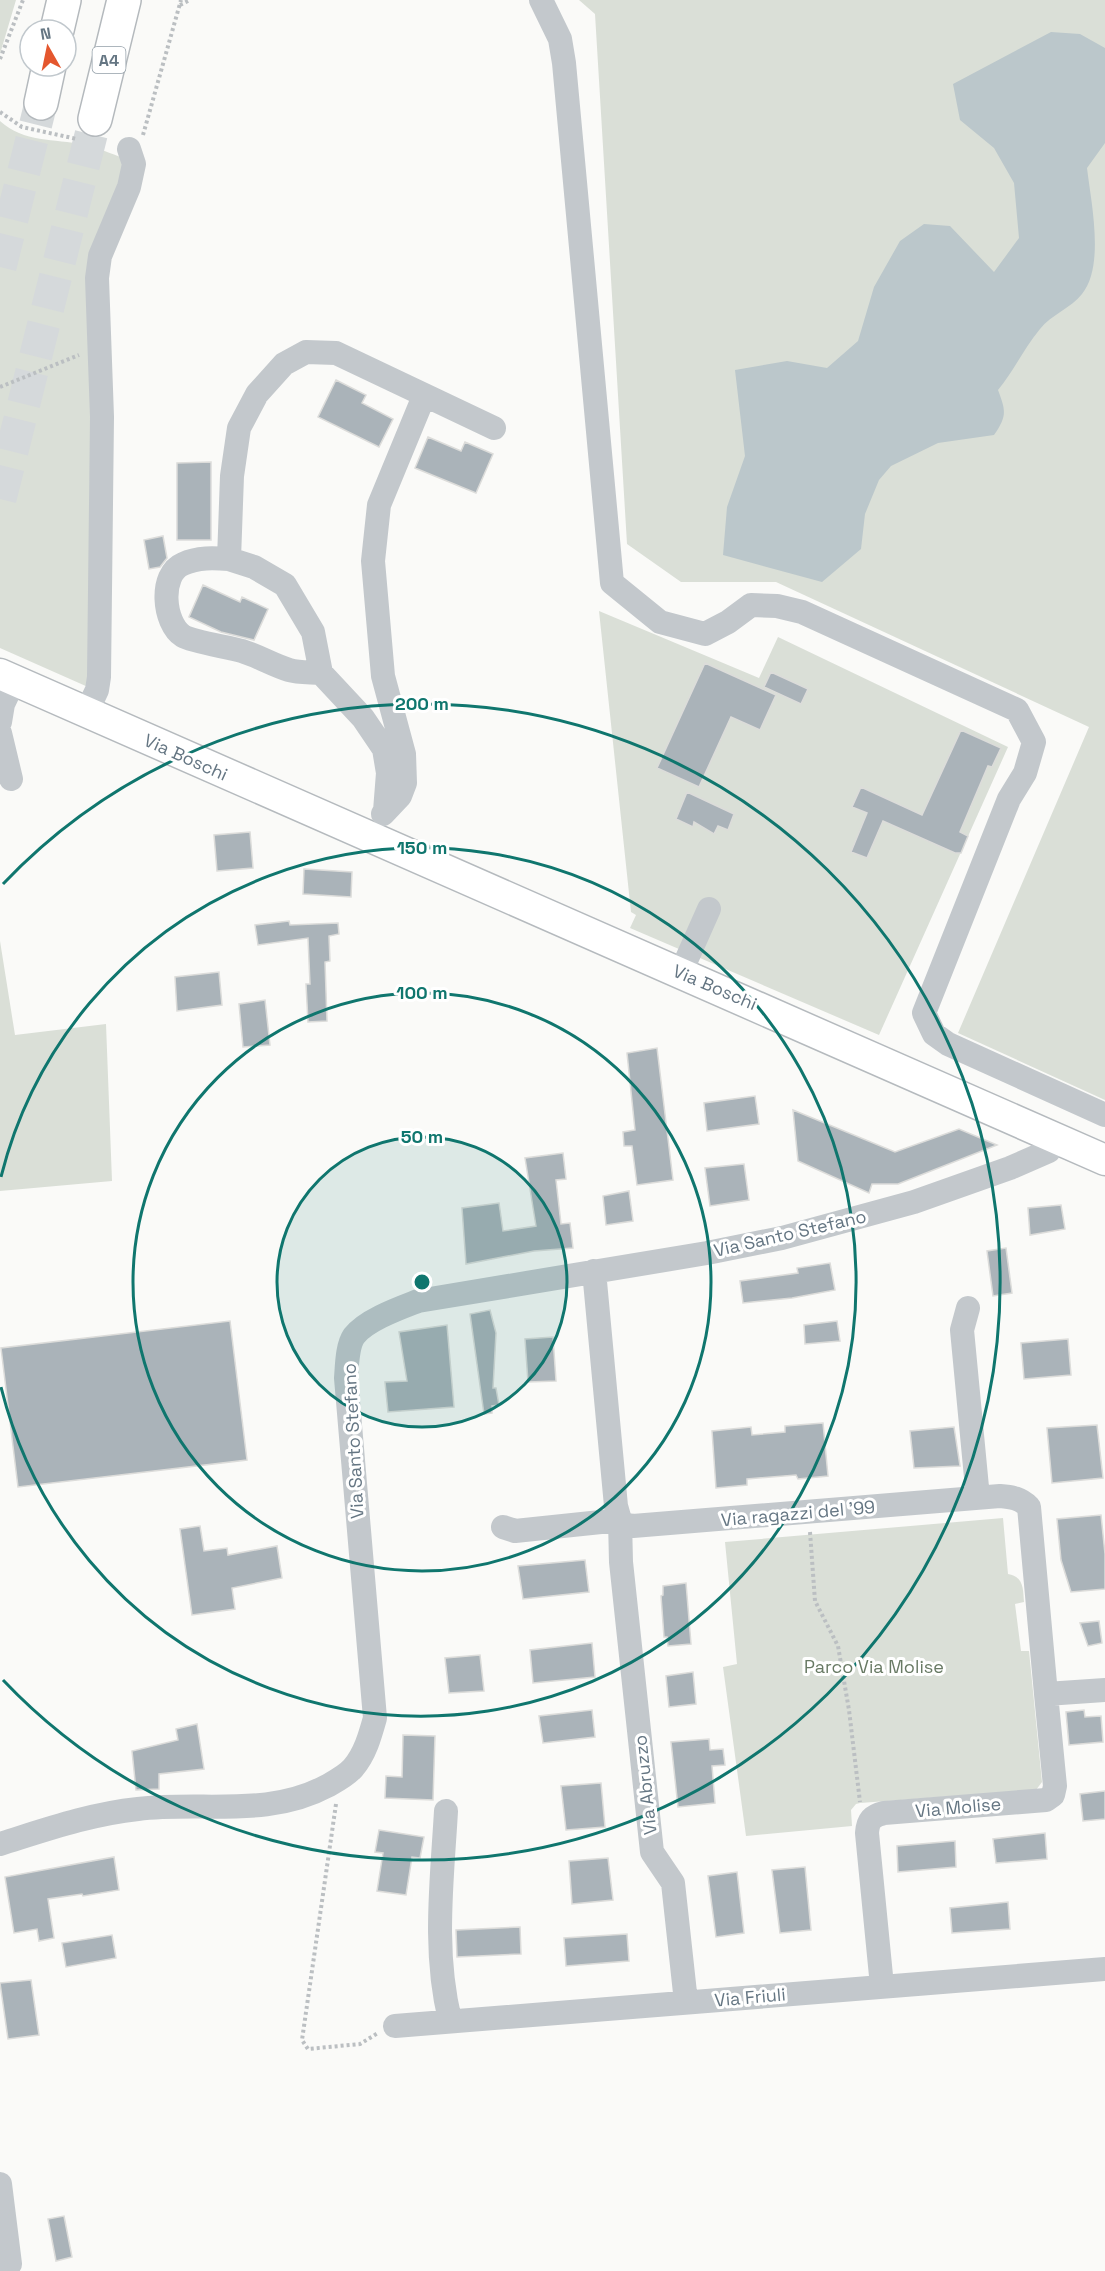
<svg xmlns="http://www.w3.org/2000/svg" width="1105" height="2271" font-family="'Space Grotesk',sans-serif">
<rect width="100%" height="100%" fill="#fafaf8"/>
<!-- green -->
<path fill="#dadfd7" d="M0,0h16l-16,54z
M579,0h526v1100l-147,-67 131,-306 -313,-145h-95l-54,-38 -32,-530z
M0,121c24,22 54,17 84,24 13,2 27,9 40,13l6,20 -38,78 -4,431 -88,-39z
M599,611l160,67 19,-41 230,110 -129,288 -249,-107 6,-13 -5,-3z
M0,941l15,94 91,-11 6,157 -112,10z
M1003,1518l5,56c16,3 15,15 16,28l-9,2 6,47h8l13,131 -6,8 -176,13 -4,1 -5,6 1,16 -106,10 -23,-169 14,-3 -12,-122z"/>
<!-- water -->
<path fill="#bbc7cb" d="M1051,32l29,2 25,14v95l-18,25c4,34 18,98 -5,126 -11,14 -31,21 -42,35 -16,19 -26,42 -42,61 8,21 9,26 -4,45l-56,8 -47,23 -12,14 -14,34 -4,35 -39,33 -99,-27 4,-48 18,-51 -10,-86 52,-9 40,7 31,-27 16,-54 26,-46 24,-17 26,2 44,46 25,-34 -5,-55 -20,-35 -34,-28 -7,-36z"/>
<!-- building -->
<path fill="#aab3b9" stroke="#dcdcda" stroke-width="1.5" d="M336,380l30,15 -4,8 31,16 -14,28 -61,-30z
M428,437l33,14 4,-9 28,12 -17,39 -61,-25z
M211,462v78h-34v-77z
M163,536l4,22 -7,9 -11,2 -5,-29z
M203,585l37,17 2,-5 26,12 -14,31 -33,-8 -32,-15z
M705,663l71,32 -16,35 -29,-13 -32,70 -42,-19z
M771,672l37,17 -7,15 -37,-17z
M961,730l40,18 -9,19 -4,-1 -28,66 8,4 -7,17h-6l-72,-32 -16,37 -16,-6 16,-39 -15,-6 9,-20 61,28z
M687,792l47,22 -6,16 -10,-4 -4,8 -20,-12 -1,5 -17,-8z
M250,832l3,36 -36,3 -3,-36z
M304,869l48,3 -1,25 -48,-3z
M289,921l1,4 48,-2 1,11 -10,2 1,25 -5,1 2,59 -19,1 -2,-38h4l-2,-46 -50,7 -3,-20z
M219,972l3,33 -45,6 -2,-34z
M265,1000l5,45 -27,2 -4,-43z
M657,1048l16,132 -36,5 -5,-39h-8l-1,-14 12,-2 -8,-77z
M755,1096l4,28 -52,7 -3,-28z
M793,1110l102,42 64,-23 38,16 -99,39h-26l-3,9 -71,-32z
M563,1153l3,26 -10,1 5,44 9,-1 3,25 -39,3 -68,13 -4,-56 37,-5 4,28 33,-5 -11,-68z
M744,1164l5,36 -39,6 -5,-38z
M629,1191l4,30 -27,4 -3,-29z
M1061,1205l4,24 -35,6 -2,-27z
M1006,1248l6,45 -19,3 -6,-45z
M830,1263l5,27 -43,8 -49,5 -3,-22 58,-8 -1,-5z
M490,1310l6,23 -3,55h3l3,17 -7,1v7l-8,1 -14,-100z
M230,1321l17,139 -229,27 -17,-139z
M837,1321l3,20 -35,3 -1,-19z
M447,1325l7,82 -66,5 -3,-30 22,-1 -8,-49z
M553,1337l3,44 -28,1 -3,-43z
M1068,1339l3,36 -47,4 -3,-36z
M823,1423l5,53 -30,3 -2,-4 -49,4v6l-31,3 -4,-57 39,-4 1,8 33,-3v-6z
M1097,1425l6,53 -51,5 -5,-55z
M954,1427l6,39 -46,2 -4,-37z
M1101,1515l4,39v35l-34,3 -10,-32 -4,-41z
M200,1526l4,25 23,-3 1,7 49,-9 5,32 -50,10 3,21 -43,6 -12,-86z
M585,1560l4,32 -66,7 -5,-33z
M686,1583l5,61 -23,2 -1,-9h-3l-3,-41 2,-1v-9z
M1099,1621l3,22 -14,3 -8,-23z
M592,1643l3,34 -62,6 -3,-33z
M480,1655l4,36 -35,2 -4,-35z
M693,1672l3,32 -27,3 -3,-31z
M592,1710l3,27 -52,6 -4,-27z
M1084,1710l1,7 16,-1 2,26 -34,3 -3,-33z
M197,1724l7,45 -45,5v15l-23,1 -4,-39 46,-11 -2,-11z
M403,1735l32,1 -2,64 -48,-2 1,-22 16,1z
M709,1739l1,11 13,-1 2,16 -13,1 3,37 -37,4 -7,-65z
M601,1783l4,44 -39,3 -5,-44z
M1105,1791v28l-22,2 -3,-27z
M379,1830l45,7 -4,21 -8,-1 -6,38 -29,-4 6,-38 -8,-1z
M1045,1833l2,26 -51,4 -3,-24z
M955,1841l1,26 -58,5 -1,-26z
M114,1857l5,33 -36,6 -1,-2 -34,5 6,39 -15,3 -2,-12 -23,4 -9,-56z
M608,1858l5,42 -41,4 -3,-43z
M805,1867l6,63 -31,3 -8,-63z
M737,1872l7,61 -28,4 -8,-61z
M1008,1902l2,27 -58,4 -2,-25z
M520,1927l1,27 -64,3 -1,-27z
M627,1934l2,27 -63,5 -2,-28z
M112,1935l4,23 -50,9 -4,-24z
M31,1980l8,55 -31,4 -8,-56z
M64,2216l8,41 -16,4 -8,-42z"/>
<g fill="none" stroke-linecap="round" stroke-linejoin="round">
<!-- highway-tunnel -->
<path stroke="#d5d9db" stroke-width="33" stroke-dasharray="33 16" stroke-linecap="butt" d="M0,267l41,-164
M0,499l95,-380"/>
<!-- major casing -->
<g stroke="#b5babe" stroke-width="33">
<path id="major" d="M0,674l1105,486"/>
</g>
<!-- highway casing -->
<g stroke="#b4b9bd" stroke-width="36">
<path id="highway" d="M57,30l7,-30
M41,103l8,-37
M95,119l29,-119"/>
</g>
<!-- path -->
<path stroke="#bbbfc2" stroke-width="4" stroke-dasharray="3 3" stroke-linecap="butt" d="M180,5l10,-5
M0,59l23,-59
M0,112l22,15 55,12
M143,135l38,-135
M0,387l79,-32
M810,1532l5,69 23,45 11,64 11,92
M336,1804l-34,236 6,9 52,-5 18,-11"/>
<!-- minor -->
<path stroke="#c3c8cc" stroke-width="24" d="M541,0l19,39 4,24 48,520 48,39 45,12 23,-12 23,-17 26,1 25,6 215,98 17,32 -9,31 -16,26 -85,214 10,21 14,10 157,71
M229,559c-15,-1 -31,-2 -46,5 -24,10 -20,59 0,72 10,6 46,11 59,15 16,5 31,14 47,19 10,3 22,2 32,3
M86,713l11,-23 2,-13 3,-260 -5,-139 3,-22 29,-69 5,-23 -5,-15
M0,722l3,-18 11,-23
M0,733l11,46
M385,811l3,-38 -4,-24 -21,-31 -42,-45 -8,-41 -28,-47 -31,-18 -25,-8 3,-83 7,-48 18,-34 27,-30 22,-12 30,1 158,75
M383,814l17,-18 5,-13 -1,-29 -21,-78 -10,-115 6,-56 45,-109
M681,972l28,-63
M594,1271l22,235 4,14 1,42 31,290 21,31 13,119
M968,1308l-6,22 16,168
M503,1527l12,4 105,-11 6,5 7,1 367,-30c12,1 20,2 29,11l17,187
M446,1811c-4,70 -13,140 4,209
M0,1844c45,-14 90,-30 138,-35 64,-8 130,9 189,-23 9,-5 19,-10 26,-18 12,-14 17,-32 22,-50l-29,-340c1,-12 1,-32 8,-42 12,-16 46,-28 64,-35l289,-48 75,-15 132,-36 96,-34 39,-17 7,-12
M882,1986l-15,-153c1,-13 5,-17 17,-20l162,-13 7,-5 2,-9 -9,-92 59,-4
M395,2026l710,-57
M0,2184l10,80"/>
<!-- major -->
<use href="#major" stroke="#fff" stroke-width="30"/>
<!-- highway -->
<use href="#highway" stroke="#fff" stroke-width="33"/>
</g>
<!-- distance rings -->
<circle cx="422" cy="1282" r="145" fill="#0f766e" fill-opacity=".12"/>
<g fill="none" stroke="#0f766e" stroke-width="3">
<circle cx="422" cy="1282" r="145"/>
<circle cx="422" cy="1282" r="289"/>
<path d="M1 1177A434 434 0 1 1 1 1387"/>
<path d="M3 884A578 578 0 1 1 3 1680"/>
</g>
<g text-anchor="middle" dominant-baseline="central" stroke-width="6" stroke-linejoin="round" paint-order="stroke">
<!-- shield labels -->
<rect fill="#fff" stroke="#939fa8" stroke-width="1.5" x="92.5" y="47" width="33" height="26" rx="4.5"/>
<g font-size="16" font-weight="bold" fill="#657683">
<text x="109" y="60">A4</text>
</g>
<!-- street labels -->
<g font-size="18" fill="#657683" stroke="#fff">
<text transform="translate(186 757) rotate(24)">Via Boschi</text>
<text transform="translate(715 987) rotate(23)">Via Boschi</text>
<text transform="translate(790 1233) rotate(-13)">Via Santo Stefano</text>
<text transform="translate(353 1441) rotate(-93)">Via Santo Stefano</text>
<text transform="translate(798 1513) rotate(-5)">Via ragazzi del '99</text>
<text transform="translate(645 1785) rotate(-96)">Via Abruzzo</text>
<text transform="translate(958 1807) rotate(-5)">Via Molise</text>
<text transform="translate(750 1997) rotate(-5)">Via Friuli</text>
</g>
<!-- park labels -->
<g font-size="18" fill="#687a64" stroke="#fff">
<text x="874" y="1666">Parco Via Molise</text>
</g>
</g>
<circle cx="422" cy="1282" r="9" fill="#0f766e" stroke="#fff" stroke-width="3"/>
<g font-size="18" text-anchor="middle" font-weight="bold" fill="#0f766e" stroke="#fff" stroke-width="6" stroke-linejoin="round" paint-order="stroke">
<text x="422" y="710">200 m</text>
<text x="422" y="854">150 m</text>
<text x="422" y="999">100 m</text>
<text x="422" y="1143">50 m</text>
</g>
<!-- north arrow -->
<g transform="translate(48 48) rotate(351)"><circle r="28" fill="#ffffff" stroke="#c1c8cd" stroke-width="1.5"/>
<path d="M0-4.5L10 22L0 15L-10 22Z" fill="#e4572e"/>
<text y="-9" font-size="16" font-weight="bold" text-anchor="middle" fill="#657683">N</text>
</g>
</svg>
